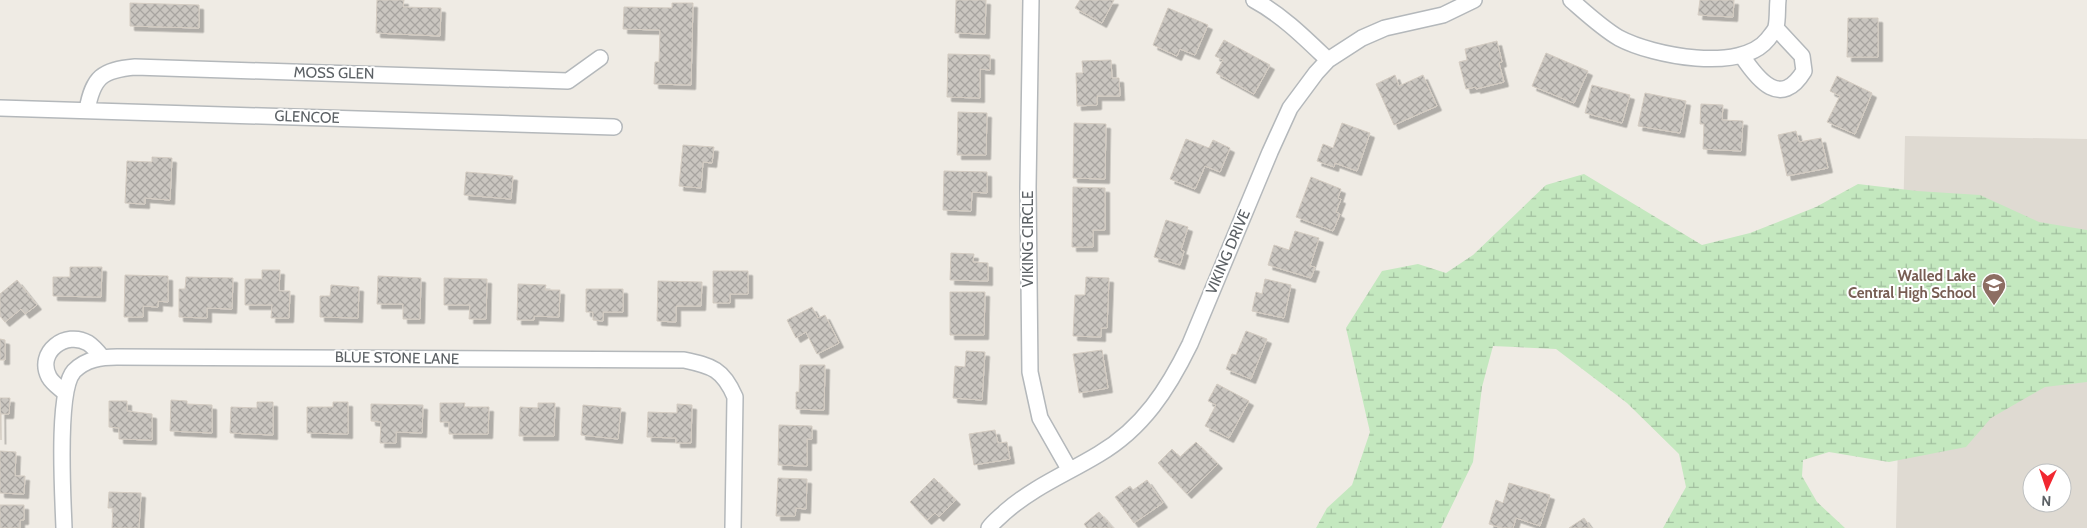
<svg xmlns="http://www.w3.org/2000/svg" width="2087" height="528" font-family="Cabin,sans-serif">
<defs>
<pattern id="wetland-marsh" width="20" height="14" patternUnits="userSpaceOnUse" patternTransform="scale(1.25)"><rect width="20" height="14" fill="#c4e8bf"/><path d="M1 5h8M5 5V1M11 12h8M15 12V8" fill="none" stroke="#a2bf9f"/></pattern>
<pattern id="building-cross-hatch" width="8" height="8" patternUnits="userSpaceOnUse" patternTransform="scale(1.25)"><rect width="8" height="8" fill="#cac6c0"/><path d="M0 0l8 8M0 8l8-8" fill="none" stroke="#a7a4a0"/></pattern>
<filter id="shadow"><feDropShadow dx="4.5" dy="4.5" stdDeviation="0" flood-color="#0004"/></filter>
</defs>
<rect width="100%" height="100%" fill="#efebe4"/>
<!-- education -->
<path fill="#dfdad2" fill-rule="evenodd" d="M1905,136l182,3v389h-191zM2032,473h30v30h-30z"/>
<!-- wetland -->
<path fill="url(#wetland-marsh)" d="M1584,174l118,71 48,-12 66,-26 42,-23 59,7 63,4 59,27 48,8v152l-42,5 -54,31 -25,29 -77,15 -60,-10 -26,8 -1,16 15,26 28,26h-182l23,-41 -7,-33 -52,-51 -71,-54 -63,-3 -11,41 -9,75 -32,66h-125l11,-20 25,-23 18,-53 -24,-104 36,-57 36,-7 28,9 27,-18 73,-70z"/>
<!-- building -->
<path fill="url(#building-cross-hatch)" stroke="#d4ccc2" filter="url(#shadow)" d="M377,0h27l-1,7 38,1 -1,28 -64,-3z
M956,0h30l-1,34 -30,-1z
M1080,0h34l-12,23 -27,-15z
M1700,0h34l-1,17 -35,-2z
M130,3l69,2v23l-69,-2z
M672,3h21l-2,82 -37,-1 1,-22h4l1,-32 -37,-1 1,-22 48,1z
M1168,8l40,17 -13,30 -15,-6 -3,7 -24,-11z
M1848,18h30v39h-31z
M1224,40l46,25 -16,29 -38,-21 7,-13 -8,-4z
M1497,41l5,21 -3,1 5,19 -28,7v-2l-10,2 -7,-27 8,-2 -2,-11z
M1546,53l42,18 -14,32 -42,-17z
M948,54l42,1v15l-10,-1v29l-33,-1z
M1111,60l1,18h7l1,18h-23v9l-20,1 -1,-33h7l-1,-12z
M1395,75l4,11 24,-11 14,31 -43,19 -18,-41z
M1837,76l35,17 -17,41 -28,-12 13,-26 -10,-5z
M1592,85l38,10 -8,28 -37,-10z
M1645,93l41,8 -6,32 -42,-7z
M1701,104l22,1 -1,15 21,1 -2,30 -38,-2 1,-25h-4z
M958,112l29,1 -1,42h-29z
M1074,123l32,1 -1,55 -32,-1z
M1342,123l28,10 -13,38 -22,-8 -1,4 -17,-6 6,-17 10,4z
M1796,131l3,11 22,-4 7,30 -41,8 -9,-41z
M1186,139l23,9 4,-8 17,8 -10,24 -15,-6 -10,23 -25,-10z
M683,145l31,2 -2,16 -9,-1 -2,26 -22,-2z
M152,157l20,1 -2,42 -25,-2v6l-20,-1 2,-42 25,1z
M944,171l43,1v21l-15,-1 -1,19 -28,-1z
M466,172l47,4 -2,23 -47,-4z
M1311,177l30,12 -3,9 3,1 -5,13 4,2 -7,17 -37,-14z
M1073,187l32,1v42h-12v17h-21z
M1166,220l22,7 -7,23 3,1 -4,14 -26,-8z
M1295,231l24,7 -9,28 5,1 -4,11 -43,-13 6,-20 15,5z
M951,253l23,1 -1,8 15,1v18l-38,-1z
M70,267h32l-1,30 -48,-1v-19h17z
M262,270h18l-1,21h11l-1,27h-18l1,-13h-27v-26h17z
M713,271h35v23h-18v9h-17z
M125,275l43,1v26l-10,-1v6l-15,-1v11h-19z
M378,276l43,2 -1,41h-17v-15h-26z
M186,277l47,1 -1,31 -25,-1v10l-28,-1v-28h6z
M1086,277l23,1 -2,50h-6v9l-28,-1 2,-41h10z
M444,278l43,1 -1,40h-17l1,-14h-26z
M1265,279l26,6 -7,33 -32,-7 4,-19 6,2z
M17,280l20,25 -12,9 -4,-5 -16,13 -5,-6v-22z
M658,281l44,1 -1,24h-25v16l-19,-1z
M518,284l28,1 -1,5h15l-1,27 -25,-1v4h-17z
M331,285l28,2 -1,31 -38,-1v-21h10z
M586,289h37v23h-20v9l-10,-1v-8h-7z
M950,292h35l-1,43h-34z
M812,307l6,11 7,-3 14,28 -22,11 -11,-22 -10,6 -9,-18z
M1246,331l21,8 -16,40 -25,-10 6,-15 4,1z
M0,339l5,1v20h-5z
M1102,350l6,38 -29,5 -6,-39z
M966,351l19,1 -3,48 -29,-2 2,-32 10,1z
M800,365h25l-1,45 -28,-1v-17h3z
M1217,384l32,17 -20,37 -24,-12 11,-21 -8,-4z
M0,398h10l-1,16h-8v26z
M171,400l16,1v3l25,1v28l-42,-2z
M109,401h18v10l25,3v26l-33,-1v-11l-10,-1z
M257,402h16v33l-43,-2 1,-26 26,1z
M333,402h15v32l-41,-1v-26h26z
M440,403h25l-1,4h25l-1,27h-39v-12h-9z
M538,403h17l-1,33h-35l1,-29 18,1z
M371,404l52,1 -1,28 -26,-1v11h-16l1,-21 -10,-1z
M677,404l15,1 -1,38h-15v-5l-29,-1 1,-25 29,1z
M583,405l38,3 -3,31 -37,-4z
M779,425l33,1v13h-5v27l-29,-1z
M995,430l3,13 9,-1 3,17 -36,6 -5,-31z
M1196,442l22,22 -31,30 -29,-31 14,-14 8,8z
M0,451l16,1 -1,24h10l-1,18 -24,-1z
M778,478l29,1 -1,30 -10,-1 -1,8h-19z
M934,478l22,22 -17,17 -4,-4 -8,7 -17,-18z
M1147,480l16,23 -29,20 -19,-26 15,-11 3,4z
M1509,483l41,12 -10,31 -24,-8 -3,10h-11l-13,-4 7,-24 7,3z
M109,492l32,1 -2,35h-27l1,-20h-5z
M0,505h24v15h-4v8h-20z
M1099,512l14,16h-26l-3,-4z
M1584,518l7,10h-22z"/>
<g fill="none" stroke-linecap="round" stroke-linejoin="round">
<!-- minor casing -->
<g stroke="#b4b8bb" stroke-width="18">
<path id="minor" d="M1031,0l-3,187 2,185 10,46 29,51
M1254,0c28,15 51,38 74,60
M1571,0c15,13 31,28 48,38 34,18 122,35 149,1 2,-3 7,-8 8,-12 2,-8 1,-19 2,-27
M1742,56c16,24 39,53 62,15l-2,-15 -26,-28
M0,108l614,19
M87,110c6,-33 15,-40 48,-43l433,14 32,-23
M65,393c-5,-5 -12,-9 -16,-16 -13,-25 17,-47 39,-34 6,4 10,9 14,14
M64,528c-1,-31 -8,-137 10,-157 12,-12 27,-14 43,-14l567,3c28,6 39,9 51,37l-2,131
M989,528c4,-6 11,-11 16,-16 30,-26 61,-38 94,-58 44,-26 69,-65 91,-110l80,-192 20,-44 26,-35 12,-13 34,-22 23,-10 58,-13 31,-15"/>
</g>
<!-- minor -->
<use href="#minor" stroke="#fff" stroke-width="15"/>
</g>
<!-- icons -->
<defs>
<g id="school-pin" transform="scale(1.25)"><path d="M0 17L-7.5 6A9.5 9.5 0 1 1 7.5 6Z" fill="#8d6e63" stroke="#fff"/><path d="M0-5L7-2L0 1L-7-2ZM-4 1L0 2.5L4 1V4Q0 6-4 4Z" fill="#fff"/></g>
</defs>
<g fill-rule="evenodd">
<use href="#school-pin" x="1994" y="285"/>
</g>
<g text-anchor="middle" dominant-baseline="central" stroke-width="4" stroke-linejoin="round" paint-order="stroke">
<!-- street labels -->
<g font-size="15" fill="#5c6165" stroke="#fff">
<text transform="translate(334 73) rotate(1)">MOSS GLEN</text>
<text transform="translate(307 117) rotate(2)">GLENCOE</text>
<text transform="translate(1028 239) rotate(-90)">VIKING CIRCLE</text>
<text transform="translate(1228 252) rotate(-67)">VIKING DRIVE</text>
<text transform="translate(397 358) rotate(1)">BLUE STONE LANE</text>
</g>
<!-- education labels -->
<g font-size="15" font-weight="bold" fill="#785e54" stroke="#fff" text-anchor="end">
<text x="1976" y="276">Walled Lake<tspan x="1976" dy="17">Central High School</tspan></text>
</g>
</g>
<!-- north arrow -->
<g transform="translate(2047 488) rotate(183)"><circle r="24" fill="#ffffff" stroke="#bec0c1"/>
<path d="M0-4L9 19L0 12L-9 19Z" fill="#f12831"/>
<text y="-8" font-size="14" font-weight="bold" text-anchor="middle" fill="#5c6165">N</text>
</g>
</svg>
